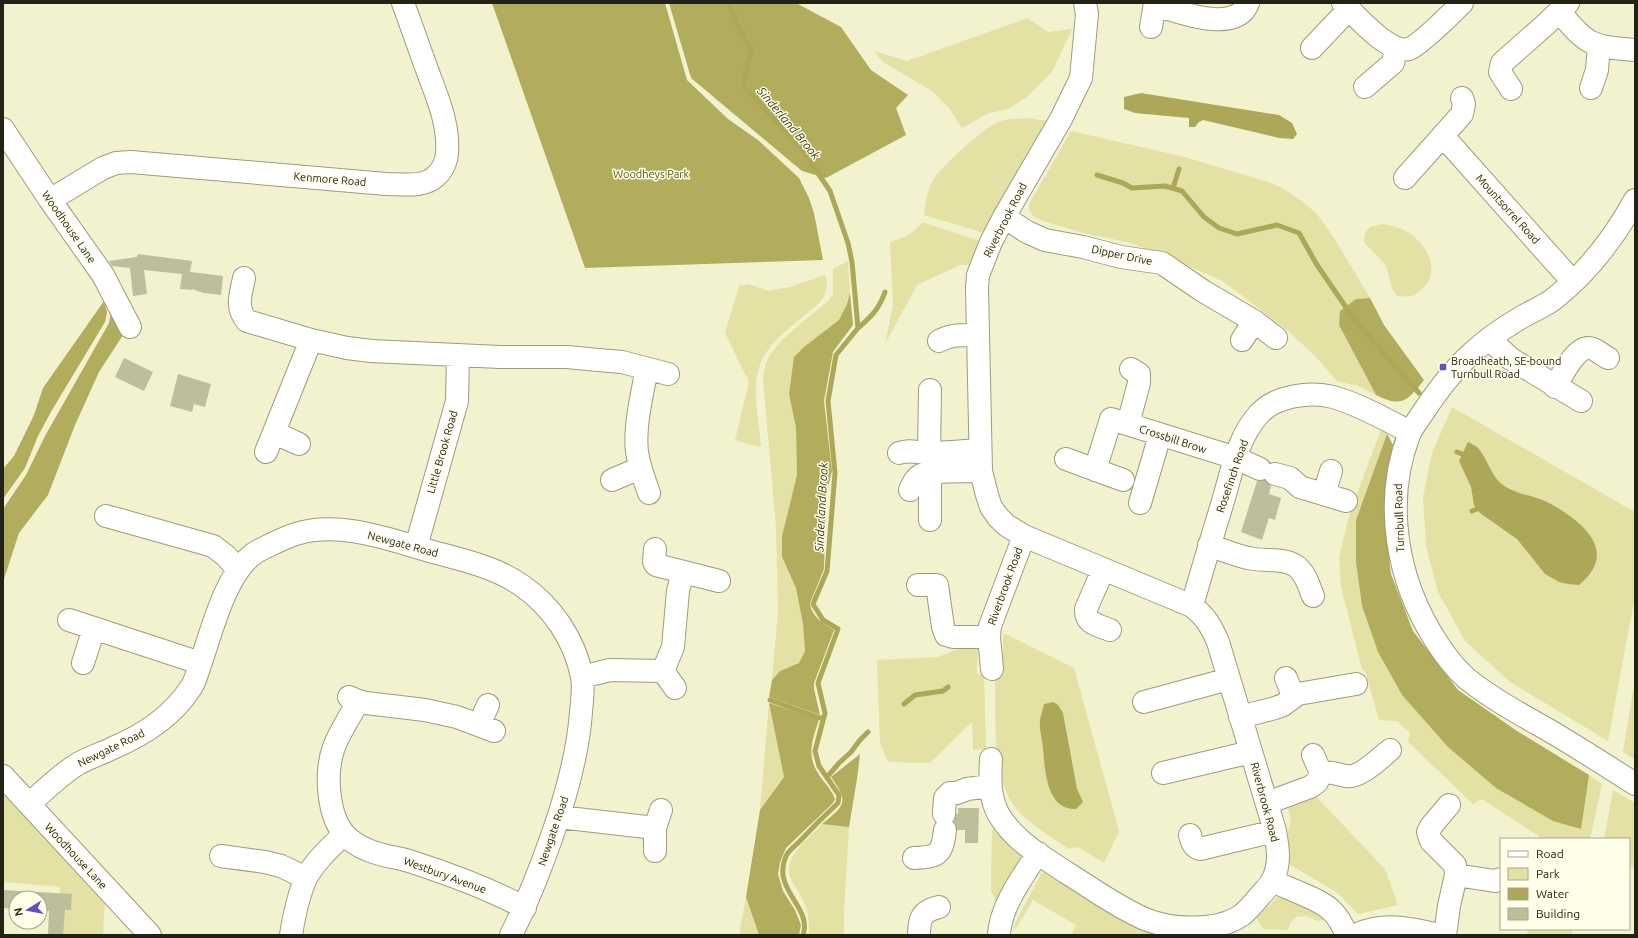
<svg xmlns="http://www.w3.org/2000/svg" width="1638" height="938" font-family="Ubuntu,sans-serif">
<rect width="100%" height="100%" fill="#f3f2cf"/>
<!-- green -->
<path fill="#e3e1a4" d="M1028,18l20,14 24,-3 -20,43 -25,25 -19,12 -19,4 -27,15 -13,-20 -17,-17 -49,-29 -9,-11 33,10z
M1029,118l19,3 -64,112 -60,-18c2,-13 3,-27 11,-38 9,-13 49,-49 63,-55 9,-3 21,-3 31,-4z
M1071,131l114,26 83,25 16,7 19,13 14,12 17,24 36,60 -14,1 -17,26 37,70 -20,-10 -18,-3 -23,-26 -28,-26 -63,-48 -42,-19 -51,-20 -48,-10 -40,-12 -10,-5 -4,-7v-5z
M922,222l58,19 -10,24h-10l-43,20 -32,59 8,-39 -3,-63c13,-4 24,-8 32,-20z
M1383,224c10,2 20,4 29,11 17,13 29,39 9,55 -3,3 -7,6 -11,6 -4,1 -9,0 -13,0l-5,-8 -6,-22 -22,-24 1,-9 5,-6z
M848,261l2,32 -3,11 -8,16 -50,74 7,34 1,47 -15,61v21l14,31 7,36 2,27 -5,12 -20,8 -8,9 6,-69 -2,-84 -13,-148c1,-8 2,-17 7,-24 14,-20 41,-39 59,-55l4,-6v-25z
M825,275c4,8 1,19 -4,26 -3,4 -8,7 -11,10 -13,11 -28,22 -39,35 -24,28 -13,65 -10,99l-2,2 -24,-7 14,-58 -24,-49 14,-47 10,-2 19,7 22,-4z
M1452,407l183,105v84l-27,145 -98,-59 -45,-41 -27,-49 -12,-46 -3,-49 9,-44z
M1382,427l5,7 -31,86v42l6,44 16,46 24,43 46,51 48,42 84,41 9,-54 13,9 -12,55h-47l-61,-40 -9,5 -65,-62 2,-9 -13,-12 -18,-1 -14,-49 -3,-2 -21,-82 -2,-30 11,-45z
M1003,633l71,35 45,163 -15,32 -26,-16 -10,2c-17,-13 -40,-25 -53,-42 -24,-31 -19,-94 -20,-133h8z
M974,646l4,3 -1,25h7l2,75 -13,1 -1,-28 -42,41 -42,-1 -8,-19 -3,-83 61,-3 25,-10z
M1635,679v81l-12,-8z
M769,703l15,74 -24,33z
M3,788l102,111 -2,36h-46l3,-48 -57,-5z
M1310,790l75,79 13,36 -40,9 -20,-21 -49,-29 -1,-34 3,-8 -5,-23z
M1613,790l22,13v65l-6,-1v-28h-25z
M822,824l27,3 -5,84v24h-35c0,-12 0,-22 -5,-33 -9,-20 -24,-26 -8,-51 7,-9 18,-18 26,-27z
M995,825l26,29 -1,5 -23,47 -6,-16 1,-59z
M1045,871l117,64h-91l5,-10 -43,-25 -17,29 -3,-2 28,-53z
M1280,895h8l40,24 -11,2 -11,-5 -10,1 -6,6 -2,7 -25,-1 -7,-11z
M746,897l13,38h-20z
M1528,929h45l-2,6h-44z"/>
<!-- forest -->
<path fill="#b1ad5d" d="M492,3h173l22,77 41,39 30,21 41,38 10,20 5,15 9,47 -238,8z
M669,3h127l45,24 30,43 37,25 -12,13 10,27 -80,43 -24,-7 -111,-93z
M850,293l3,32 -20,27 -9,49 8,70 -6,24 -2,74 -14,34c1,13 14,21 24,27l-20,53v6l6,26 -51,-18 3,-17 8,-9 19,-8 6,-12 -2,-27 -7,-36 -14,-31v-21l15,-61 -1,-47 -7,-34 5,-37 10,-10 35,-27 8,-16z
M1370,298l14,27 40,55c-17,21 -22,28 -48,15l-37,-70 1,-14 16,-12z
M104,301l3,11 -2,10 -53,88 -14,26 -13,32 -22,31v-30l11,-13 20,-41 9,-27z
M111,312l12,23 -24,37 -24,53 -27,70 -29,38 -16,49v-73l23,-34 19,-39 64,-113z
M1387,434l6,11 -8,58v22l6,49 22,57 45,59 59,41 72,44 -8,54 -28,-8 -57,-33 -48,-41 -46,-52 -24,-43 -16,-46 -6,-44v-42z
M769,703l50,16c-6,20 -13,35 -1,54 5,9 13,15 17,26l-2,4 -47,45 -6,14 -2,12 5,17 12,19 6,15 -2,10h-40l-13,-38 14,-87 24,-33z
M860,754l-3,25 -8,48 -27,-3c22,-18 28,-21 9,-47z"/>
<!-- water -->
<path fill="#aca858" d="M1141,93l138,22 13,8 5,11 -4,5 -14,-1 -76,-18 -4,2 -4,5h-6v-9l-54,-5 -11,-4v-12z
M1468,442c3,2 7,3 10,6 11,13 13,30 28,39 13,8 30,9 43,16 33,18 71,48 30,82l-11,-1 -9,-2 -14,-8 -28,-35 -37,-26 -6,-8 -3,-18 -12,-26z
M1053,702l5,3 5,8 14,76 6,13 -7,7c-30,1 -31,-39 -33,-61 -1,-9 -4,-20 -3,-28 1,-5 3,-11 4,-16z"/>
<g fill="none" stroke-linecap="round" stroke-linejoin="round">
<!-- stream -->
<path stroke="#aca858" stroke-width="5" d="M729,3l8,21 14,26 -8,35 60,66 27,40 18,52 4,19 6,66 -22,27 -8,46 7,72 -8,98 -14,33 10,16 15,9 -20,54 7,30 -10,38 4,15 20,29 -1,8c-14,13 -27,26 -39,39 -4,4 -10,8 -13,14 -15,34 27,51 17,79
M1097,175l26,8 9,5 33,-2 17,5 22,26 15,11 18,6 40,-9 22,8 18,32 37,54 65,74
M1173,188l6,-19
M858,328c14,-12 21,-19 27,-36
M1457,452l5,2
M1472,511l5,-2
M770,700l53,19
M904,704l11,-9 28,-4 5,-4
M827,777l12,-14 12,-11 9,-12 8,-8"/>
</g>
<!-- building -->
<path fill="#bebe9b" d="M138,254l54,7 -2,11 33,4 -2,19 -17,-2 -12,-4 -1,1 -11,-1 2,-15 -38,-4 3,24 -14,2 -3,-28 -18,-2 -3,-5 28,-4z
M124,358l29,14 -9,19 -29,-14z
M178,374l33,10 -6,23 -11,-3 -2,8 -22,-6z
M1265,480l6,6 -2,8 12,4 -6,22 -6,-2 -7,22 -21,-8 16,-51z
M958,808h21l-1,35h-13v-13h-8l-3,-8 2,-8h2z
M3,890l69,4 -1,16h-6l-2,25h-15l1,-24 -9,-1v-12h-24v11l-13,-1z"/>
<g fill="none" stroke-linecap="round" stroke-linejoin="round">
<!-- minor casing -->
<g stroke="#9d9c7b" stroke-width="24">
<path id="minor" d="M1343,3c13,13 46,51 66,46 11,-4 43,-36 53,-46
M1155,5c22,6 81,30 93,-2
M1560,12c26,33 33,35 75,38
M1151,27l4,-24
M1312,48l37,-39
M1365,87l28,-24 3,-15
M1591,88l6,-18 2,-24
M1511,89l-11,-17 2,-9 43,-38 23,-22
M3,129l47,71 53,75 27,52
M1443,136l130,146
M1405,178l57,-64 2,-10 -2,-6
M50,200l53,-32 13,-5 15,-1 255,22c16,0 38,4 50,-8 7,-6 11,-16 11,-24 2,-27 -9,-53 -18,-77 -9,-24 -17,-48 -26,-72
M1635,200c-20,36 -47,72 -80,98 -11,9 -26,14 -38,22 -15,9 -32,21 -45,33 -19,17 -34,37 -48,58 -5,8 -12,16 -15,24 -26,68 -12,146 27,206 8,13 18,26 30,37 26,21 56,37 84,53 29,17 57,35 85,53
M1004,217l23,15 18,8 38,7 38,10 41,6 41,28 51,30 22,17
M244,278c-3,16 -9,29 3,43l64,19 36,8 24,3 129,6h67l31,3 24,2 46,12
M1489,339l22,20 70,42
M1242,340l12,-19
M939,341c12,-7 25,-6 39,-6
M647,369c-5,24 -13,59 -10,83 2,14 7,27 12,41
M1555,387c6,-10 21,-41 34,-39 6,0 13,7 19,10
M1128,424l11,-41v-9l-8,-5
M275,433l24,11
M266,452l45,-112
M899,453c11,-4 19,0 31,0 16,0 33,-2 50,-3
M929,453l1,-63
M1066,459l57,21
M1095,470l16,-51 125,39 24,11
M930,473v47
M1275,474l15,4 10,9 46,14
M612,480l28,-12
M910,490c3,-6 5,-12 11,-15 13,-5 44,-3 60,-4
M1324,494l7,-23
M1140,503l20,-68
M106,516l107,30 13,10 12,14
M1209,545c13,5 26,10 39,13 15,4 35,-1 48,8 9,6 13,20 17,30
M416,547l41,-146 1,-46
M655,549l-1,13 2,3 63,16
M1103,570l-17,39c-1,15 12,16 24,21
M918,585h19l6,42 3,8 7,2h36
M1192,606c10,-36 21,-72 32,-108 8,-28 14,-61 35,-84 16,-18 51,-23 74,-17 25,7 54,23 77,35
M69,620l131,43
M83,663l11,-35
M992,669l-3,-32 1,-11 34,-90
M582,677l28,-7 53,1
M1286,678l7,18
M675,688l-12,-17 10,-24 5,-56 5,-19
M349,697l9,4 8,2 59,7 32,7 37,14
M358,701c-7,15 -18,30 -24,46 -9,24 -7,68 11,88 6,6 14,12 23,15 15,7 31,7 47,13 37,12 75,26 110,45
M1144,702l85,-23
M1240,717l35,-9 8,-3 15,-11 58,-10
M479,725l9,-20
M1313,755l8,18
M991,759c-1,19 -2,39 8,56 16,27 43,41 68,58 26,16 50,34 78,46 26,11 73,13 97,-4 6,-5 12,-12 17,-18 4,-5 10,-10 13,-16 9,-16 6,-34 3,-50l-57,-189c-7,-16 -12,-25 -26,-36l-168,-70 -18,-11 -8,-8 -7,-10 -4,-12 -6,-24 -4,-183 1,-13 13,-33 13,-25 57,-98 20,-41 6,-64 -2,-11
M1163,773l88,-21
M3,776l147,159
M1267,803l43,-16 7,-5 4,-9c10,-2 15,1 25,3 13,3 34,-18 44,-26
M29,804c15,-13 30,-28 47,-39 11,-7 25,-11 37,-17 32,-14 60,-32 79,-62 4,-7 6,-16 9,-24 11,-32 26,-94 57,-111 12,-6 25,-13 38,-17 42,-13 89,4 130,16 32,9 68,16 95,35 31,21 54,55 61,92 2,11 0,23 -1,35 -3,43 -15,84 -29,124 -12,34 -25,67 -41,99
M944,814l1,-16 5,-5h7l10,-4 23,-3
M559,817l96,11
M1190,835c2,7 3,12 10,14l75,-18
M655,851v-23l6,-18
M221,856l44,6 16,4 25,12
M914,858c25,-1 28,-4 31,-28
M1456,875l39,6 6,-2
M1272,881c15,7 50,19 60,30 7,7 11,15 15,24
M291,935c3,-19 7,-39 15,-57 9,-17 25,-31 38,-44
M919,935c0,-17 3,-24 20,-28
M999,935c1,-28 24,-59 39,-82
M1355,935c29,-13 54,-7 84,0
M1445,935l4,-29 7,-31 -1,-10 -24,-24 -3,-9 4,-7 17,-20"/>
</g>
<!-- minor -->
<use href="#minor" stroke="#fff" stroke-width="22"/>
</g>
<!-- markers -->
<rect fill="#624dc6" stroke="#fffee9" stroke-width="1.5" x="1439" y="363" width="8" height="8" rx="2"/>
<g text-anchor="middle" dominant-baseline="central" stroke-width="3" stroke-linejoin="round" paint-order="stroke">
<!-- park labels -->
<g font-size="11" fill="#545114" stroke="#fffee9">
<text x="651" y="174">Woodheys Park</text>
</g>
<!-- street labels -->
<g font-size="11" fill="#232215" stroke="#fffee9">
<text transform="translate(330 179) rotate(5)">Kenmore Road</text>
<text transform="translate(1508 209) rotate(48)">Mountsorrel Road</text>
<text transform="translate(1005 220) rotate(-63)">Riverbrook Road</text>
<text transform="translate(69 227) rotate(55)">Woodhouse Lane</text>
<text transform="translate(1122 255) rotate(12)">Dipper Drive</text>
<text transform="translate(1173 439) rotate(18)">Crossbill Brow</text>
<text transform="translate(442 452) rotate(-74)">Little Brook Road</text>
<text transform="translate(1232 476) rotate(-71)">Rosefinch Road</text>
<text transform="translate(1399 518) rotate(-92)">Turnbull Road</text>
<text transform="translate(403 544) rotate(15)">Newgate Road</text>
<text transform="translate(1005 586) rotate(-70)">Riverbrook Road</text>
<text transform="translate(111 748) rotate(-26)">Newgate Road</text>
<text transform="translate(1265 802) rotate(75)">Riverbrook Road</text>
<text transform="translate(553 831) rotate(-71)">Newgate Road</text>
<text transform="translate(76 856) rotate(47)">Woodhouse Lane</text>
<text transform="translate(445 875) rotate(20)">Westbury Avenue</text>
</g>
<!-- poi labels -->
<g font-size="11" fill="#232215" stroke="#fffee9" text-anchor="start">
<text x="1451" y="361">Broadheath, SE-bound<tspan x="1451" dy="13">Turnbull Road</tspan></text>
</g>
<!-- water labels -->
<g font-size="12" font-style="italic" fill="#373512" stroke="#fffee9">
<text transform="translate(789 123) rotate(50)">Sinderland Brook</text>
<text transform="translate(821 507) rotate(-87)">Sinderland Brook</text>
</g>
</g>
<!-- border -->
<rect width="1638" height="938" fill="none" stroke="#232215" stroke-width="8"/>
<!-- legend -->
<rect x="1500" y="838" width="130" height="92" fill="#fffee9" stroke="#a7a694"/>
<rect x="1508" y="851" width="20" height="6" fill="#ffffff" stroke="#a7a694"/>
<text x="1536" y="858" font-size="12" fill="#232215">Road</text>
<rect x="1508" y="868" width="20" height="12" fill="#e3e1a4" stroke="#a7a694"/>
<text x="1536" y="878" font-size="12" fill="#232215">Park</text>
<rect x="1508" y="888" width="20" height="12" fill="#aca858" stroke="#a7a694"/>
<text x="1536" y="898" font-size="12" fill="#232215">Water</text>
<rect x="1508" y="908" width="20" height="12" fill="#bebe9b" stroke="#a7a694"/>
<text x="1536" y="918" font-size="12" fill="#232215">Building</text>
<!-- north arrow -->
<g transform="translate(28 910) rotate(259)"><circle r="19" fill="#fffee9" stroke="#a7a694"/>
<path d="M0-3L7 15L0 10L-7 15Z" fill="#624dc6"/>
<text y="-6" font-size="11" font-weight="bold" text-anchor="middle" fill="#232215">N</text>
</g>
</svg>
